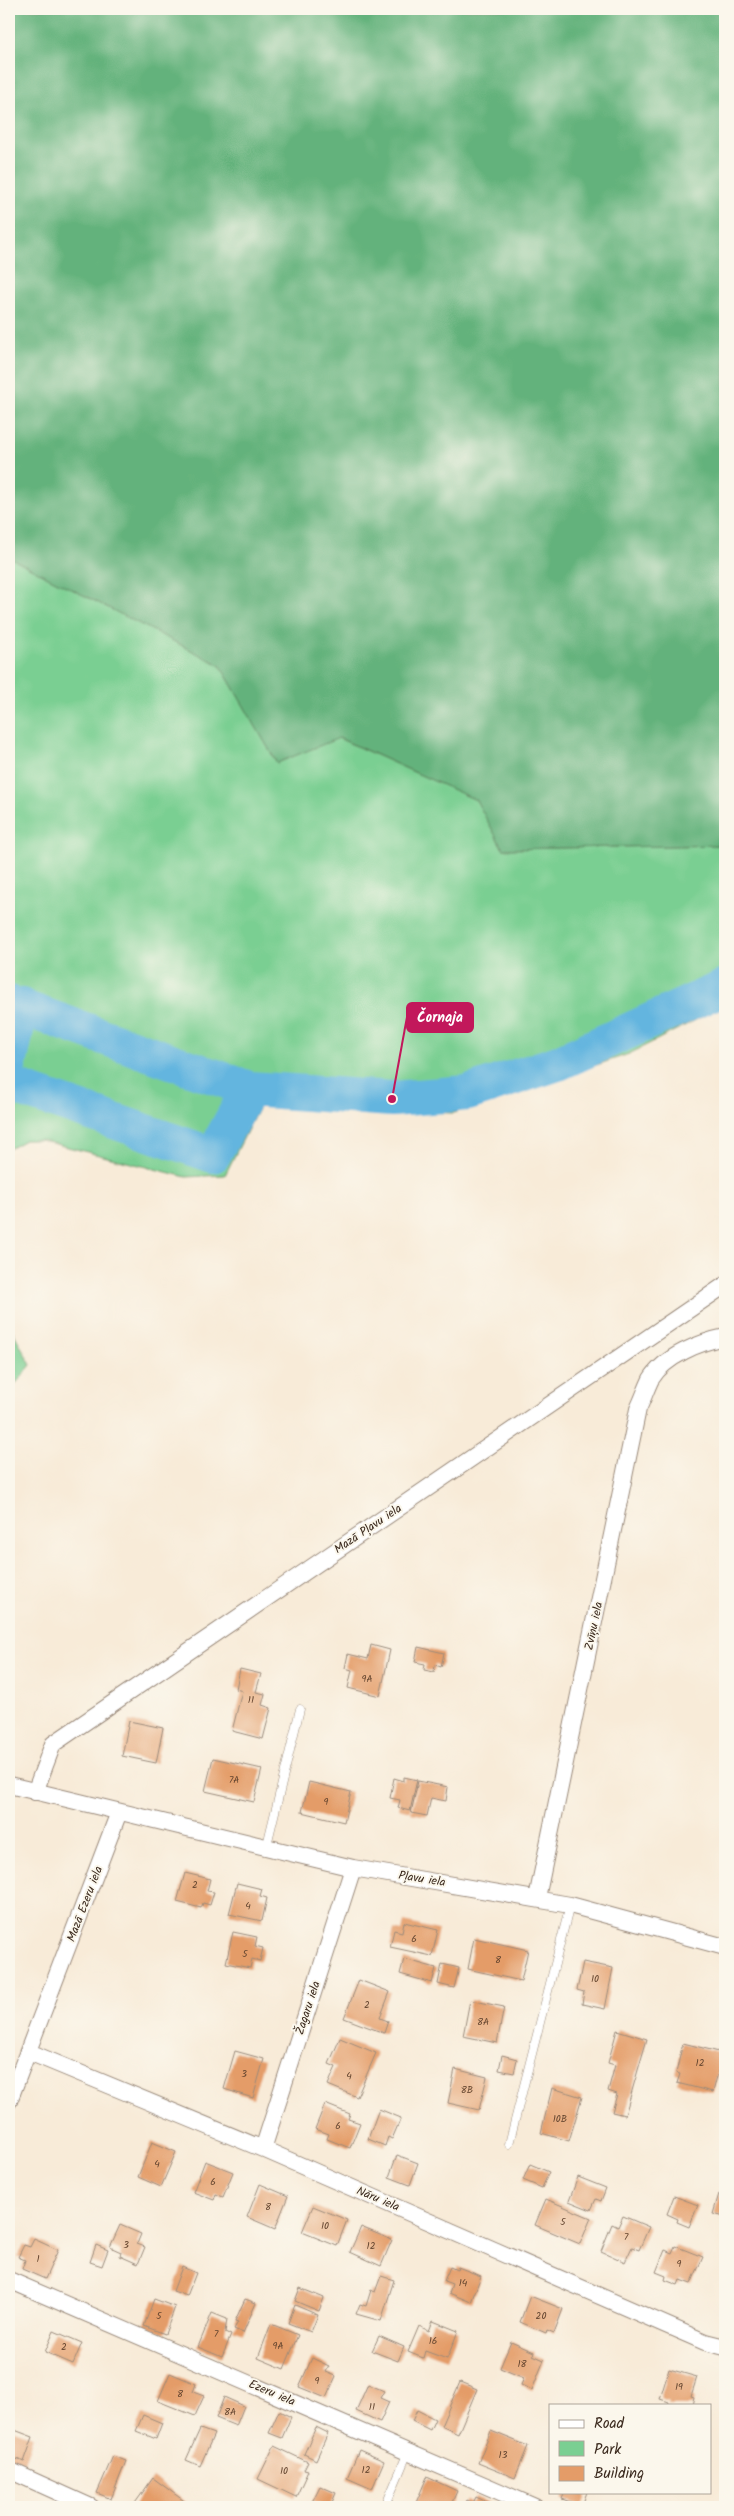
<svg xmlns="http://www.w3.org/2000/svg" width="734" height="2516" font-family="Kalam,sans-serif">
<rect width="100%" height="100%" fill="#fbf7ec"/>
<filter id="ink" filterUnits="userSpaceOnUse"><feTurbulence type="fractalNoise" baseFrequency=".02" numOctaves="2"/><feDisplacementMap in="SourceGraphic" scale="10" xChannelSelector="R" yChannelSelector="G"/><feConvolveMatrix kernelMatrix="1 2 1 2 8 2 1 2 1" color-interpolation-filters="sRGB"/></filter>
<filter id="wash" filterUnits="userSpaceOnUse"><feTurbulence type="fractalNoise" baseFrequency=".0096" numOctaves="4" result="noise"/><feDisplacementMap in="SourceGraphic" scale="20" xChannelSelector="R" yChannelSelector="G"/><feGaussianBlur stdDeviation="1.12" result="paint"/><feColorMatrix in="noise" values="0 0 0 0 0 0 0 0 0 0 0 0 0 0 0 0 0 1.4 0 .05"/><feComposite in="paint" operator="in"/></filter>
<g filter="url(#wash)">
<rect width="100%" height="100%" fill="#f8ebd8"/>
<!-- green -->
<path fill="#7acf92" stroke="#5a7c58" d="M9,557l211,108 57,98 61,-25 138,62 27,49 222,-4v160l-96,49 -175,59 -195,-6 -34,68 -39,2 -146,-37h-15l-16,9z
M9,1324l22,41 -22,27z"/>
<!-- forest -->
<path fill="#63b27c" stroke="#4f6e4d" d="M9,9h716v836l-222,4 -27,-49 -137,-62 -62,25 -57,-98 -211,-108z"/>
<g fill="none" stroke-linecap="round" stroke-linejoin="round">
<!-- river -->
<path stroke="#64b5df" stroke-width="36" d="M9,1003l240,86 143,10 76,-6 90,-30 167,-76
M9,1064l12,-58
M9,1085l204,70 36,-66"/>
</g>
<g id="blocks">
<!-- building -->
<path fill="#e49c68" d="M371,1645l19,5 -10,46 -32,-8 4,-18 -7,-2 3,-14 20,5z
M418,1647l26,6 -3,14 -6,-2 -1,7 -10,-2 1,-6 -10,-2z
M240,1669l21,5 -5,18 9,2 -3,11 9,3 -8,31 -31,-8 10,-40 -6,-2z
M129,1721l34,7 -7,35 -34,-7z
M213,1758l49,11 -8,33 -49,-11z
M404,1777l13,3 -7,31 -12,-3 2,-8 -10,-2 4,-20 10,3z
M418,1781l30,6 -2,14 -15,-3 -4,18 -16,-3z
M309,1782l42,10 -7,30 -42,-10z
M185,1873l25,6 -3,12 7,1 -4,13 -7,-2 -2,5 -24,-6z
M237,1883l25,6 -2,7 7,2 -5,23 -33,-7z
M404,1922l34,8 -6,26 -42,-9 4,-17 8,2z
M233,1932l24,5 -2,9 8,2 -3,13 -8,-2 -2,9 -24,-5z
M474,1938l54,12 -7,31 -53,-12z
M404,1959l32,9 -4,15 -32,-9z
M583,1962l30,6 -8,41 -23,-5 2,-12 -7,-2z
M442,1964l17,4 -5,20 -16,-4z
M359,1980l31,12 -10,26 8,3 -4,12 -40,-15z
M470,2000l34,7 -7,36 -34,-7z
M617,2030l30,9 -22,76 -13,-3 5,-18 -9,-3 7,-26 -7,-2z
M340,2038l36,15 -19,44 -29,-12 8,-18 -7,-3z
M683,2043l40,10 -10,39 -36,-9 3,-9 -4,-1z
M235,2051l29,8 -11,39 -29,-9z
M502,2055l15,4 -3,14 -15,-3z
M455,2069l32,8 -8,33 -31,-7z
M552,2088l30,9 -13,44 -28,-8z
M325,2104l25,10 -2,5 12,4 -10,25 -23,-9 2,-5 -14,-5z
M379,2109l22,9 -9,21 -4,-2 -3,9 -17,-7z
M152,2142l24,10 -15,35 -23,-10z
M397,2155l21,8 -8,22 -21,-8z
M205,2161l28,11 -10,25 -7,-3 -2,6 -21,-8z
M530,2164l19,8 -7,16 -19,-8z
M578,2177l28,11 -5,13 -5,-2 -5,11 -22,-9z
M260,2184l28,12 -13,33 -28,-12z
M719,2194l6,2v21l-12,-3z
M674,2196l24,9 -9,22 -12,-5 1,-3 -11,-5z
M546,2199l45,19 -11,26 -45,-19z
M313,2206l34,14 -10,26 -35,-14z
M623,2216l26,11 -10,23 -7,-3 -7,15 -24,-11 11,-27 6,3z
M120,2225l21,9 -4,10 8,3 -7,17 -18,-8 1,-4 -11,-5z
M361,2227l31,13 -11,26 -31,-14z
M34,2239l24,11 -13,29 -23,-10 3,-9 -7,-3 6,-12 6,2z
M96,2245l12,5 -6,16 -12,-4z
M675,2246l28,11 -12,27 -11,-4 -2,5 -13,-5 1,-4 -10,-4 9,-22 7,3z
M182,2267l14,6 -9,23 -14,-5z
M450,2267l7,3 1,-3 23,9 -10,26 -22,-9 3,-9 -8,-3z
M381,2276l13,4 -13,41 -25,-7 4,-10 6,2 5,-16 4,2z
M300,2288l24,10 -5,13 -24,-10z
M530,2296l33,13 -9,24 -7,-3 -1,3 -26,-11z
M154,2299l21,8 -10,27 -21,-8z
M245,2299l11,4 -13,30 -9,-4 4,-7 -3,-1z
M295,2305l23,10 -7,17 -23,-9z
M212,2313l15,6 -2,13 6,3 -9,22 -24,-10z
M433,2321l25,10 -11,28 -22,-8 -2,7 -15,-6 11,-26 10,5z
M271,2324l27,11 -14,34 -26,-11z
M54,2331l28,12 -9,21 -28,-12z
M379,2336l25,11 -6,14 -26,-10z
M511,2342l23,10 -1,3 11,5 -12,30 -11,-5 3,-7 -24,-10z
M312,2358l17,8 -3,6 10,4 -10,22 -27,-11z
M669,2369l28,8 -6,19 3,1 -2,8h-24l1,-3 -9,-3z
M170,2373l26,11 -3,8 11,4 -9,20 -37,-15z
M460,2382l17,7 -19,45 -17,-8z
M368,2384l16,7 -4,7 9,4 -9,20 -24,-11z
M224,2397l20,9 -8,20 -20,-8z
M417,2410l18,9 -5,11 -18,-9z
M279,2411l12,6 -9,21 -13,-5z
M143,2415l19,8 -6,16 -20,-8z
M316,2427l12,6 -12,27 -12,-6z
M12,2429l21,8 -9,25 -15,-6v-19z
M200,2429l14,5 -14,32 -14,-6z
M491,2431l37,15 -13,32 -37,-15z
M274,2446l34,16 -4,8 4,1 -12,26 -38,-18z
M359,2450l25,11 -12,28 -25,-11z
M113,2456l13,5 -15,38 -14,-6z
M427,2477l30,14 -7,16 -35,-2z
M153,2478l34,25 -4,4 -50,-1z
M320,2486l16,7 -6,14 -18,-5z
M565,2492h22l-5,14 -20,-7z
M476,2497l22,10h-34l3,-7 6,3z
M9,2502l12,5h-12z"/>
</g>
</g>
<g filter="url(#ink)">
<use href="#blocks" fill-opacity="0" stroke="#9a8a7b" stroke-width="1"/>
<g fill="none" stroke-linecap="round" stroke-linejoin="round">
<!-- service casing -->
<g stroke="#9a8a7b" stroke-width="9">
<path id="service" d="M266,1849l34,-140
M509,2144l61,-239
M385,2507l23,-55"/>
</g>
<!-- minor casing -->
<g stroke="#9a8a7b" stroke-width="18">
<path id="minor" d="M9,1785l344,83 217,37 155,42
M35,1792l18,-48 672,-459
M537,1898l101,-489c5,-10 8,-20 13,-30 14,-23 49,-37 74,-42
M29,2052l234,97 442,193 20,5
M9,2101l110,-289
M263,2149l90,-281
M9,2280l526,227
M9,2470l82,37"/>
</g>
<!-- service -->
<use href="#service" stroke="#fff" stroke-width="8"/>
<!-- minor -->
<use href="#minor" stroke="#fff" stroke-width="16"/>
</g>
</g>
<g text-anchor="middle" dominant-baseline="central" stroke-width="4" stroke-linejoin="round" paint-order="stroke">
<!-- number labels -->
<g font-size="10" fill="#654630">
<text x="367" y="1679">9A</text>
<text x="251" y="1700">11</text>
<text x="234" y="1780">7A</text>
<text x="326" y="1802">9</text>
<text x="195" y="1885">2</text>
<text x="248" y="1906">4</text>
<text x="414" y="1939">6</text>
<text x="245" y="1954">5</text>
<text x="498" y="1960">8</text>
<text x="595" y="1979">10</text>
<text x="367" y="2005">2</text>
<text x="483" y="2022">8A</text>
<text x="700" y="2063">12</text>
<text x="244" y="2074">3</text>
<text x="349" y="2076">4</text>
<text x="467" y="2090">8B</text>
<text x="560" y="2119">10B</text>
<text x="338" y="2126">6</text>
<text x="157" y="2164">4</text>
<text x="213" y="2182">6</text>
<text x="268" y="2207">8</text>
<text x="563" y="2222">5</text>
<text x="325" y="2226">10</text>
<text x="626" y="2237">7</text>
<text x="126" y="2245">3</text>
<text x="371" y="2246">12</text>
<text x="38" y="2259">1</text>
<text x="679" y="2264">9</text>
<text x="463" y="2283">14</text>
<text x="159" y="2316">5</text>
<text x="541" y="2316">20</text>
<text x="216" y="2334">7</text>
<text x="433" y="2341">16</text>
<text x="278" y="2346">9A</text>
<text x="64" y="2347">2</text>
<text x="522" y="2364">18</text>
<text x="317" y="2381">9</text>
<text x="679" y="2387">19</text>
<text x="180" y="2394">8</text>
<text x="372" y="2407">11</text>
<text x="230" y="2412">8A</text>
<text x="503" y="2455">13</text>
<text x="366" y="2470">12</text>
<text x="284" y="2471">10</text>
</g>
<!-- street labels -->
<g font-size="12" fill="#3b2a1e" stroke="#fbf7ec">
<text transform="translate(368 1529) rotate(-34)">Mazā Pļavu iela</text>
<text transform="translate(594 1626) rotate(-78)">Zvīņu iela</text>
<text transform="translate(422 1879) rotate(9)">Pļavu iela</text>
<text transform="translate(85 1904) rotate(-69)">Mazā Ezeru iela</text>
<text transform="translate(308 2008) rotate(-72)">Žagaru iela</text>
<text transform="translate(378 2199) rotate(23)">Nāru iela</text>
<text transform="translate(272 2393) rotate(23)">Ezeru iela</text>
</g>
</g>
<!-- callouts -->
<path fill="none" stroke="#c2185b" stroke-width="2" d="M392 1099L407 1017"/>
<circle fill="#c2185b" stroke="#fbf7ec" stroke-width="2" cx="392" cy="1099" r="5"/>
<rect fill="#c2185b" stroke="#c2185b" stroke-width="2" x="407" y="1003" width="66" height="29" rx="5"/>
<g font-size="14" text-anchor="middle" font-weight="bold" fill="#fff">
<text x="440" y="1022">Čornaja</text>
</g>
<!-- margin -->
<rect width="734" height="2516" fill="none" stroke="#fbf7ec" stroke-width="30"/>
<!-- legend -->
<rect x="549" y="2404" width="162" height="90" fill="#fbf7ec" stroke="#aea59a"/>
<rect x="559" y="2420" width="25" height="8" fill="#ffffff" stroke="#aea59a"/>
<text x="594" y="2428" font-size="15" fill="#3b2a1e">Road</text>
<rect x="559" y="2441" width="25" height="15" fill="#7acf92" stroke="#aea59a"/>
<text x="594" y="2454" font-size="15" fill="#3b2a1e">Park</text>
<rect x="559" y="2466" width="25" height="15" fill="#e49c68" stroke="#aea59a"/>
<text x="594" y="2478" font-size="15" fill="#3b2a1e">Building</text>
</svg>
